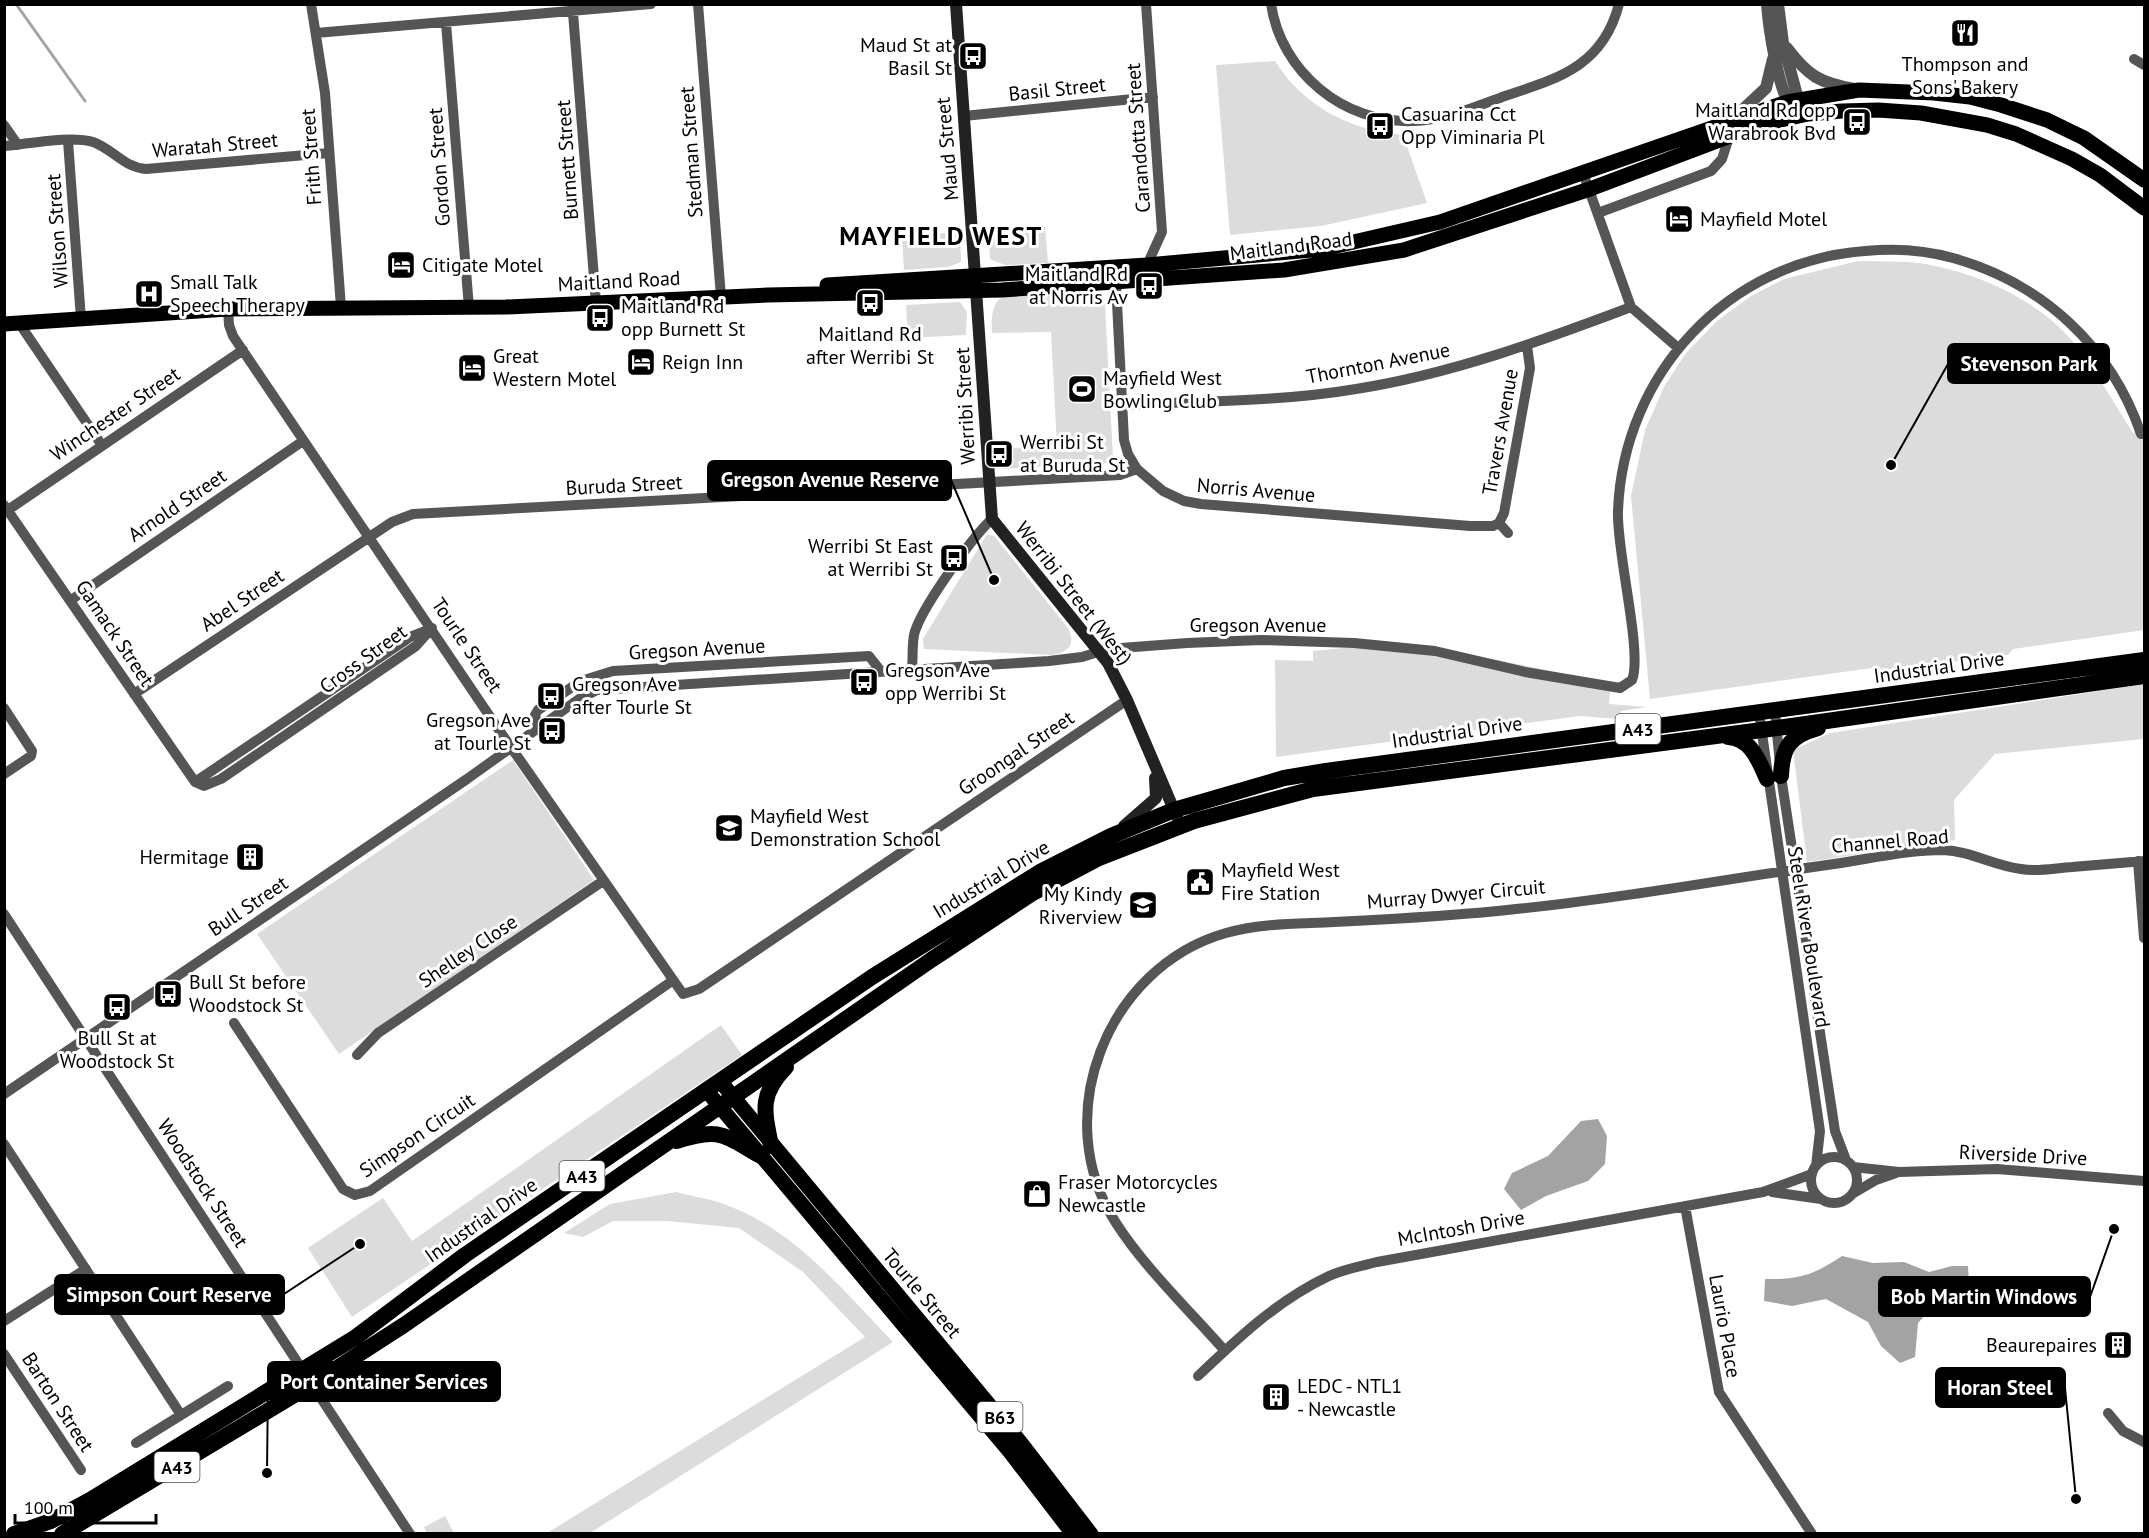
<svg xmlns="http://www.w3.org/2000/svg" width="2149" height="1538" font-family="'PT Sans',sans-serif">
<rect width="100%" height="100%" fill="#fff"/>
<!-- green -->
<path fill="#dcdcdc" d="M1275,61c29,46 75,69 128,74l24,68 -106,23 -91,9 -14,-170z
M1045,227l3,36 -43,2 -15,-6 -2,-29z
M960,232l1,30 -13,5 -44,3 -2,-34z
M1858,261c25,1 52,-1 77,5 53,11 111,39 144,83 20,27 36,56 54,84l11,-4v201l-131,19 -5,6 -124,15 -5,-3 -229,32 -19,-203 14,-66 20,-45 21,-32 31,-32 34,-25 33,-17z
M1049,290l1,16 50,-4 5,2 8,155 -5,4 -106,6 -1,-20 56,-3 -6,-114 -59,1c-3,-47 19,-38 57,-43z
M960,302l7,10 -1,23 -58,3 -2,-33z
M987,534l7,2 74,92c8,17 1,24 -16,27l-128,-6 -1,-10z
M1396,643c72,12 145,21 214,47l-1,14 38,3 -26,4 -3,8 -38,-3 -304,41 -1,-97 38,1v-10z
M2144,684v55l-149,15 -41,46 1,40 -148,22 -14,-112 37,-17z
M513,760l81,120 -255,174 -82,-120z
M721,1025l21,30 -390,262 -44,-69 75,-50 29,43z
M676,1192c15,4 31,6 45,11 71,24 122,87 172,139l-303,191h-43l318,-196 -62,-65 -64,-44 -72,-7h-54l-30,16 -19,-4 46,-29z
M445,1516l9,17h-27l-3,-6z"/>
<!-- water -->
<path fill="#a3a3a3" d="M1598,1119l9,17 -2,28 -17,17 -42,15 -25,14 -17,-21 8,-16 36,-17 33,-35z
M1842,1256l31,7 31,-1 25,10 23,-6h16l1,19 -31,16 -20,22 -3,34 -15,6 -19,-17 -13,-24 -42,-23 -34,7 -28,-5 1,-22c33,1 49,-4 77,-23z"/>
<g fill="none" stroke-linecap="round" stroke-linejoin="round">
<!-- stream -->
<path stroke="#a3a3a3" stroke-width="3" d="M16,4l69,97"/>
<!-- minor -->
<path stroke="#555" stroke-width="10" d="M311,4l14,89 16,214
M698,4l23,293
M1146,4l16,228 -15,33
M1271,4c10,68 73,120 142,117 32,-1 62,-14 92,-25 54,-18 98,-30 114,-92
M573,13l23,290
M446,23l23,285
M316,33l335,-29
M2134,59l10,6
M964,116l189,-19
M4,125l14,20
M68,141l13,178
M4,146c24,-2 67,-11 89,-4 20,7 30,25 53,27l183,-16
M1583,173l48,134 46,40
M1598,213l113,-42 11,-12 8,-25
M1116,283l8,157 4,14 9,15 26,22 21,10 17,3 269,22h23l6,-3
M228,309l1,16 4,11 266,394 184,264 16,-5 428,-289
M19,323l82,121
M1123,405c77,-4 156,-3 233,-16 95,-15 185,-48 275,-82
M4,505l191,277 9,4 17,-7 195,-133 16,-18
M8,510l235,-160
M1499,523l5,-10 26,-145 -3,-22
M1499,523l9,10
M71,600l232,-159
M912,668c1,-10 0,-22 2,-33 5,-24 59,-99 78,-116
M134,694l258,-172 21,-8 707,-39 17,-6
M4,708l28,43 -1,5 -27,18
M1775,711l6,65 54,355 11,29
M1759,713l61,418 -4,35
M538,728l-3,-13 3,-5 43,-29 32,-10 256,-15 11,14
M195,782l215,-145 18,-7
M2138,861l6,77
M4,914l406,620
M234,1023l109,166 12,6 15,-4 302,-210
M357,1055l21,-22 225,-152
M4,1094l463,-315 112,-80 18,-9 452,-29 33,-4 26,-8 79,-6 74,-3 93,3 81,8 90,21 95,16 12,-8c11,-27 -16,-130 -14,-169 5,-137 110,-250 247,-260 30,-3 60,-1 88,7 89,25 158,88 188,176
M4,1144l177,271
M1811 1180a23 23 0 1 1 46 0a23 23 0 1 1-46 0Z
M1853,1167l46,5 98,-3 147,12
M1772,1192l49,7
M1852,1194l24,-14 20,-7
M1685,1206l34,186 93,142
M4,1321l82,-52
M1225,1351c-35,-40 -81,-84 -109,-128 -68,-105 -10,-256 110,-290 35,-10 72,-9 108,-11 61,-3 122,-6 182,-13 104,-10 208,-30 311,-44 38,-5 78,-15 116,-15 28,1 51,16 78,19 16,3 34,-1 51,-2 24,-2 48,-4 72,-6
M4,1354l77,116
M1198,1376c41,-39 80,-76 131,-100 15,-7 33,-10 48,-14l386,-70 49,-18
M2108,1413l15,18 21,11
M136,1443l92,-57"/>
<!-- tertiary -->
<path stroke="#555" stroke-width="12" d="M1767,4c2,27 11,84 25,106
M1778,4l5,39 15,56 -1,10
M1787,48c21,28 33,35 67,41
M1735,117l31,-29 7,-29"/>
<!-- secondary -->
<path stroke="#222" stroke-width="12" d="M956,4l36,515 116,144 19,37 50,117
M1124,826l32,-28 -1,-20"/>
<!-- primary -->
<path stroke="#000" stroke-width="15" d="M827,285l320,-20 176,-16 117,-27 347,-120 72,-12 75,3 36,4 31,8 46,15 37,18 60,42
M4,324l224,-15 278,-2 262,-12 234,-5 282,-20 120,-20 186,-61 172,-65 46,-10 34,-3 36,-1 43,3 66,12 29,9 56,25 28,16 44,33
M720,1081l301,362 70,91
M706,1090l304,362 63,82"/>
<!-- trunk -->
<path stroke="#000" stroke-width="16" d="M1728,737c23,1 31,24 39,42
M1781,776c1,-28 8,-40 37,-48
M677,1141c42,-14 47,-6 82,14
M771,1146c-7,-36 -12,-51 15,-79
M14,1534l37,-13 39,-21 266,-163 109,-82 407,-278 168,-105 71,-36 63,-26 110,-32 42,-7 818,-111
M62,1534l249,-149 93,-60 527,-365 100,-66 68,-36 95,-37 119,-32 464,-61 367,-52"/>
</g>
<!-- icons -->
<defs>
<g id="restaurant-square" transform="scale(1.5)"><rect x="-9" y="-9" width="18" height="18" rx="4" fill="#000" stroke="#fff"/><path d="M-5-6h1v4h1v-4h1v4h1v-4h1v5L-1.5 .5V6h-2V.5L-5-1ZM5-6V6H3V1.5H1.5Q1.5-4 5-6Z" fill="#fff"/></g>
<g id="bus-square" transform="scale(1.5)"><rect x="-9" y="-9" width="18" height="18" rx="4" fill="#000" stroke="#fff"/><path d="M-5-6H5V4H4V6H2V4H-2V6H-4V4H-5ZM-3.5-4V0h7V-4ZM-3.5 1.2v1.5H-2V1.2ZM2 1.2v1.5H3.5V1.2Z" fill="#fff"/></g>
<g id="hotel-square" transform="scale(1.5)"><rect x="-9" y="-9" width="18" height="18" rx="4" fill="#000" stroke="#fff"/><path d="M-6-4.5h1.5V1H6V5H4.5V3h-9V5H-6ZM-4 0a1.8 1.8 0 1 1 3.6 0ZM.5 0V-2.5h3Q6-2.5 6 0Z" fill="#fff"/></g>
<g id="hospital-square" transform="scale(1.5)"><rect x="-9" y="-9" width="18" height="18" rx="4" fill="#000" stroke="#fff"/><path d="M-5-5h3v3.5h4V-5h3V5h-3V1.5h-4V5h-3Z" fill="#fff"/></g>
<g id="stadium-square" transform="scale(1.5)"><rect x="-9" y="-9" width="18" height="18" rx="4" fill="#000" stroke="#fff"/><path d="M0-5a6.5 5 0 1 0 0 10a6.5 5 0 1 0 0-10ZM-3.5-1.8h7v3.6h-7Z" fill="#fff"/></g>
<g id="school-square" transform="scale(1.5)"><rect x="-9" y="-9" width="18" height="18" rx="4" fill="#000" stroke="#fff"/><path d="M0-5L7-2L0 1L-7-2ZM-4 1L0 2.5L4 1V4Q0 6-4 4Z" fill="#fff"/></g>
<g id="building-square" transform="scale(1.5)"><rect x="-9" y="-9" width="18" height="18" rx="4" fill="#000" stroke="#fff"/><path d="M-4-6H4V6H1V3H-1V6H-4ZM-2.5-4.3h1.7v1.8h-1.7ZM.8-4.3h1.7v1.8H.8ZM-2.5-1h1.7V.8h-1.7ZM.8-1h1.7V.8H.8Z" fill="#fff"/></g>
<g id="civic-square" transform="scale(1.5)"><rect x="-9" y="-9" width="18" height="18" rx="4" fill="#000" stroke="#fff"/><path d="M-.6-6.5H3V-4.5H.6V-3L4-1V1h2V6H-6V1h2V-1L-.6-3ZM-1.2 2.5V6h2.4V2.5Z" fill="#fff"/></g>
<g id="shop-square" transform="scale(1.5)"><rect x="-9" y="-9" width="18" height="18" rx="4" fill="#000" stroke="#fff"/><path d="M-5-2.5h2.3a2.7 3.5 0 0 1 5.4 0H5L5.5 6h-11ZM-1.5-2.5h3a1.5 2.3 0 0 0-3 0Z" fill="#fff"/></g>
</defs>
<g fill-rule="evenodd">
<use href="#restaurant-square" x="1965" y="33"/>
<use href="#bus-square" x="973" y="56"/>
<use href="#bus-square" x="1857" y="122"/>
<use href="#bus-square" x="1380" y="126"/>
<use href="#hotel-square" x="1679" y="219"/>
<use href="#hotel-square" x="401" y="265"/>
<use href="#bus-square" x="1149" y="286"/>
<use href="#hospital-square" x="149" y="294"/>
<use href="#bus-square" x="870" y="303"/>
<use href="#bus-square" x="600" y="318"/>
<use href="#hotel-square" x="641" y="362"/>
<use href="#hotel-square" x="472" y="368"/>
<use href="#stadium-square" x="1082" y="389"/>
<use href="#bus-square" x="999" y="454"/>
<use href="#bus-square" x="954" y="558"/>
<use href="#bus-square" x="864" y="682"/>
<use href="#bus-square" x="551" y="696"/>
<use href="#bus-square" x="552" y="731"/>
<use href="#school-square" x="729" y="828"/>
<use href="#building-square" x="250" y="857"/>
<use href="#civic-square" x="1200" y="882"/>
<use href="#school-square" x="1143" y="905"/>
<use href="#bus-square" x="168" y="994"/>
<use href="#bus-square" x="117" y="1007"/>
<use href="#shop-square" x="1037" y="1194"/>
<use href="#building-square" x="2118" y="1345"/>
<use href="#building-square" x="1276" y="1397"/>
</g>
<g text-anchor="middle" dominant-baseline="central" stroke-width="6" stroke-linejoin="round" paint-order="stroke">
<!-- shield labels -->
<g fill="#fff" stroke="#4c4c4c" stroke-width="1.5">
<rect x="1615.5" y="714" width="45" height="30" rx="4.5"/>
<rect x="559.5" y="1161" width="45" height="30" rx="4.5"/>
<rect x="977.5" y="1402" width="45" height="30" rx="4.5"/>
<rect x="154.5" y="1452" width="45" height="30" rx="4.5"/>
</g>
<g font-size="18" font-weight="bold" fill="#000">
<text x="1638" y="729">A43</text>
<text x="582" y="1176">A43</text>
<text x="1000" y="1417">B63</text>
<text x="177" y="1467">A43</text>
</g>
<!-- poi labels -->
<g font-size="20" fill="#000" stroke="#fff" text-anchor="start">
<text x="952" y="45" text-anchor="end">Maud St at<tspan x="952" dy="23">Basil St</tspan></text>
<text x="1965" y="64" text-anchor="middle">Thompson and<tspan x="1965" dy="23">Sons' Bakery</tspan></text>
<text x="1836" y="110" text-anchor="end">Maitland Rd opp<tspan x="1836" dy="23">Warabrook Bvd</tspan></text>
<text x="1401" y="114">Casuarina Cct<tspan x="1401" dy="23">Opp Viminaria Pl</tspan></text>
<text x="1700" y="219">Mayfield Motel</text>
<text x="422" y="265">Citigate Motel</text>
<text x="1128" y="274" text-anchor="end">Maitland Rd<tspan x="1128" dy="23">at Norris Av</tspan></text>
<text x="170" y="282">Small Talk<tspan x="170" dy="23">Speech Therapy</tspan></text>
<text x="621" y="306">Maitland Rd<tspan x="621" dy="23">opp Burnett St</tspan></text>
<text x="870" y="334" text-anchor="middle">Maitland Rd<tspan x="870" dy="23">after Werribi St</tspan></text>
<text x="493" y="356">Great<tspan x="493" dy="23">Western Motel</tspan></text>
<text x="662" y="362">Reign Inn</text>
<text x="1103" y="378">Mayfield West<tspan x="1103" dy="23">Bowling Club</tspan></text>
<text x="1020" y="442">Werribi St<tspan x="1020" dy="23">at Buruda St</tspan></text>
<text x="933" y="546" text-anchor="end">Werribi St East<tspan x="933" dy="23">at Werribi St</tspan></text>
<text x="885" y="670">Gregson Ave<tspan x="885" dy="23">opp Werribi St</tspan></text>
<text x="572" y="684">Gregson Ave<tspan x="572" dy="23">after Tourle St</tspan></text>
<text x="531" y="720" text-anchor="end">Gregson Ave<tspan x="531" dy="23">at Tourle St</tspan></text>
<text x="750" y="816">Mayfield West<tspan x="750" dy="23">Demonstration School</tspan></text>
<text x="229" y="857" text-anchor="end">Hermitage</text>
<text x="1221" y="870">Mayfield West<tspan x="1221" dy="23">Fire Station</tspan></text>
<text x="1122" y="894" text-anchor="end">My Kindy<tspan x="1122" dy="23">Riverview</tspan></text>
<text x="189" y="982">Bull St before<tspan x="189" dy="23">Woodstock St</tspan></text>
<text x="117" y="1038" text-anchor="middle">Bull St at<tspan x="117" dy="23">Woodstock St</tspan></text>
<text x="1058" y="1182">Fraser Motorcycles<tspan x="1058" dy="23">Newcastle</tspan></text>
<text x="2097" y="1345" text-anchor="end">Beaurepaires</text>
<text x="1297" y="1386">LEDC - NTL1<tspan x="1297" dy="23">- Newcastle</tspan></text>
</g>
<!-- street labels -->
<g font-size="20" fill="#000" stroke="#fff">
<text transform="translate(1057 89) rotate(-6)">Basil Street</text>
<text transform="translate(1138 138) rotate(-94)">Carandotta Street</text>
<text transform="translate(215 145) rotate(-5)">Waratah Street</text>
<text transform="translate(947 149) rotate(-95)">Maud Street</text>
<text transform="translate(691 152) rotate(-94)">Stedman Street</text>
<text transform="translate(311 157) rotate(-94)">Frith Street</text>
<text transform="translate(567 160) rotate(-94)">Burnett Street</text>
<text transform="translate(439 167) rotate(-94)">Gordon Street</text>
<text transform="translate(57 231) rotate(-94)">Wilson Street</text>
<text transform="translate(1291 246) rotate(-7)">Maitland Road</text>
<text transform="translate(619 281) rotate(-3)">Maitland Road</text>
<text transform="translate(1378 363) rotate(-11)">Thornton Avenue</text>
<text transform="translate(965 406) rotate(-93)">Werribi Street</text>
<text transform="translate(115 414) rotate(-34)">Winchester Street</text>
<text transform="translate(1500 432) rotate(-80)">Travers Avenue</text>
<text transform="translate(624 485) rotate(-3)">Buruda Street</text>
<text transform="translate(1256 490) rotate(5)">Norris Avenue</text>
<text transform="translate(177 505) rotate(-34)">Arnold Street</text>
<text transform="translate(1074 593) rotate(52)">Werribi Street (West)</text>
<text transform="translate(242 600) rotate(-34)">Abel Street</text>
<text x="1258" y="625">Gregson Avenue</text>
<text transform="translate(115 633) rotate(56)">Gamack Street</text>
<text transform="translate(467 645) rotate(56)">Tourle Street</text>
<text transform="translate(697 649) rotate(-3)">Gregson Avenue</text>
<text transform="translate(363 659) rotate(-36)">Cross Street</text>
<text transform="translate(1939 667) rotate(-8)">Industrial Drive</text>
<text transform="translate(1457 732) rotate(-8)">Industrial Drive</text>
<text transform="translate(1016 753) rotate(-34)">Groongal Street</text>
<text transform="translate(1890 841) rotate(-5)">Channel Road</text>
<text transform="translate(991 879) rotate(-31)">Industrial Drive</text>
<text transform="translate(1456 894) rotate(-5)">Murray Dwyer Circuit</text>
<text transform="translate(248 906) rotate(-34)">Bull Street</text>
<text transform="translate(1809 937) rotate(81)">Steel River Boulevard</text>
<text transform="translate(468 951) rotate(-34)">Shelley Close</text>
<text transform="translate(417 1135) rotate(-34)">Simpson Circuit</text>
<text transform="translate(2023 1155) rotate(3)">Riverside Drive</text>
<text transform="translate(203 1183) rotate(57)">Woodstock Street</text>
<text transform="translate(481 1220) rotate(-35)">Industrial Drive</text>
<text transform="translate(1461 1228) rotate(-10)">McIntosh Drive</text>
<text transform="translate(922 1293) rotate(50)">Tourle Street</text>
<text transform="translate(1725 1326) rotate(80)">Laurio Place</text>
<text transform="translate(58 1402) rotate(57)">Barton Street</text>
</g>
<!-- district labels -->
<g font-size="26" font-weight="bold" letter-spacing="1.5" fill="#000" stroke="#fff">
<text x="941" y="235">MAYFIELD WEST</text>
</g>
</g>
<!-- callouts -->
<path fill="none" stroke="#000" stroke-width="2" d="M1891 465L1948 364M994 580L951 480M360 1244L284 1294M2114 1229L2090 1297M267 1473L268 1382M2076 1499L2065 1388"/>
<g fill="#000" stroke="#fff" stroke-width="2">
<circle cx="1891" cy="465" r="6"/>
<circle cx="994" cy="580" r="6"/>
<circle cx="360" cy="1244" r="6"/>
<circle cx="2114" cy="1229" r="6"/>
<circle cx="267" cy="1473" r="6"/>
<circle cx="2076" cy="1499" r="6"/>
</g>
<g fill="#000" stroke="#000" stroke-width="2">
<rect x="1948" y="344" width="161" height="39" rx="6"/>
<rect x="708" y="461" width="243" height="39" rx="6"/>
<rect x="55" y="1275" width="229" height="39" rx="6"/>
<rect x="1879" y="1277" width="211" height="39" rx="6"/>
<rect x="268" y="1362" width="232" height="39" rx="6"/>
<rect x="1936" y="1368" width="129" height="39" rx="6"/>
</g>
<g font-size="21" text-anchor="middle" font-weight="bold" fill="#fff">
<text x="2029" y="371">Stevenson Park</text>
<text x="830" y="487">Gregson Avenue Reserve</text>
<text x="169" y="1302">Simpson Court Reserve</text>
<text x="1984" y="1304">Bob Martin Windows</text>
<text x="384" y="1389">Port Container Services</text>
<text x="2000" y="1395">Horan Steel</text>
</g>
<!-- border -->
<rect width="2149" height="1538" fill="none" stroke="#000000" stroke-width="12"/>
<!-- scale -->
<path d="M15 1514v9h141v-9" fill="none" stroke="#000000" stroke-width="3"/>
<text x="24" y="1514" font-size="18" fill="#000000" stroke="#ffffff" stroke-width="4.5" paint-order="stroke">100 m</text>
</svg>
